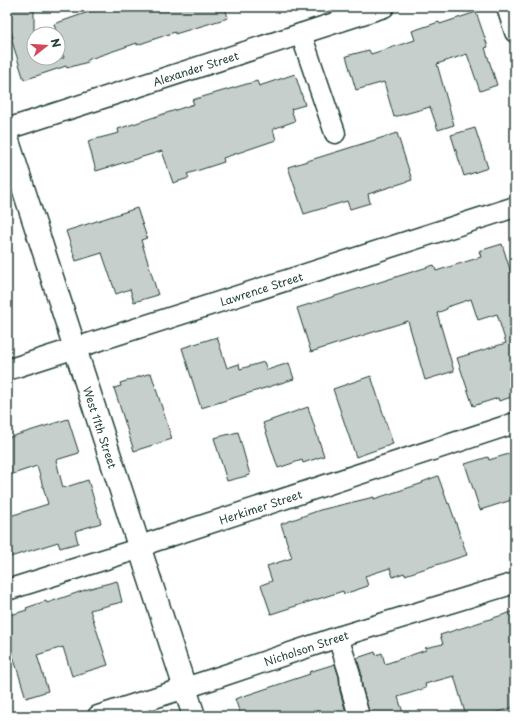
<svg xmlns="http://www.w3.org/2000/svg" width="522" height="723" font-family="'Playpen Sans',sans-serif">
<rect width="100%" height="100%" fill="#fff"/>
<filter id="ink" filterUnits="userSpaceOnUse"><feTurbulence type="fractalNoise" baseFrequency=".025" numOctaves="2"/><feDisplacementMap in="SourceGraphic" scale="8" xChannelSelector="R" yChannelSelector="G"/><feConvolveMatrix kernelMatrix="1 2 1 2 8 2 1 2 1" color-interpolation-filters="sRGB"/></filter>
<g filter="url(#ink)">
<!-- building -->
<path fill="#c7cfcc" stroke="#1f3d34" d="M7,7h27v51h30l-6,-19v-5h-1l-3,-10 49,-17h122l3,11 -53,16v-2l-38,13v-2l-50,17 1,2 -21,6 -1,-2 -42,14 -13,-42h2l-6,-21z
M476,12l12,35 -3,1 12,37 -17,6 -13,-37 -30,10 17,61 -16,5 -8,-23 -36,10 -10,-35 -28,8 -10,-34 23,-6 2,4 44,-14 -3,-9 27,-9 1,2z
M295,74l10,31 -14,4 4,12 -22,8 3,11 -53,18 1,4 -37,12 2,4 -16,5 -11,-32 -66,20 -8,-30 31,-8 -1,-4 76,-25 -2,-4 65,-19 2,5z
M475,128l13,40 -24,8 -13,-41z
M397,133l15,47 -44,14 2,9 -20,6 -3,-8 -43,13 -16,-47z
M137,208l10,30 -6,2 17,55 -24,7 -4,-13 -14,5 -14,-41 -26,8 -10,-30z
M502,244l13,41v111l-16,5 -1,-3 -25,8 -16,-48 49,-15 -9,-29 -19,6 -7,-21 -24,8v2l-10,4 17,58 -29,9 -17,-59 -97,31 -14,-44 137,-43 2,6 45,-14 -2,-6z
M217,337l10,31 12,-4 1,5 24,-7 3,8 22,-7 5,16 -93,29 -19,-60z
M151,373l21,66 -38,12 -20,-63 7,-2 -1,-3z
M371,376l22,68 -37,13 -23,-68z
M308,407l16,49 -21,7 -1,-3 -24,8 -15,-45z
M68,419l11,34 -23,7 7,28 25,-8 13,43 -26,8 3,12 -18,5 -2,-6 -51,16v-41l41,-13 -11,-38 -30,10v-38z
M238,432l12,43 -23,6 -13,-43z
M515,452v47l-35,11 -15,-46 23,-7 1,3z
M438,476l10,28 1,-1 18,52 -62,20 -1,-2 -11,4 -3,-9 -25,8 3,10 -24,8 -1,-3 -72,23 -10,-29 11,-4 -5,-15 25,-8 -11,-34 39,-14 54,-13v2l49,-16 -1,-1z
M117,581l5,21 -32,8 18,55 -36,11 -9,-29 -26,8 11,36 -22,7 -13,-42 -6,1v-41l20,-6 -1,-2 20,-7 1,2 44,-15z
M515,611v96l-31,9h-18l-12,-40 -29,8 1,4 -28,9 6,19h-34l-8,-30 -1,-14 -4,-14 18,-6 1,3 6,-2 3,11 41,-14 -1,-2 18,-4 -3,-9z
M335,664l4,13 1,14 7,25h-63l-2,-4 -13,4h-28l-6,-17 75,-25 -1,-2z"/>
<g fill="none" stroke-linecap="round" stroke-linejoin="round">
<!-- minor casing -->
<g stroke="#1f3d34" stroke-width="23">
<g id="minor">
<path d="M507,7l8,25"/>
<path d="M301,34l34,99"/>
<path id="s1" d="M7,129l377,-122"/>
<path id="s2" d="M7,370l508,-163"/>
<path id="s3" d="M7,590l118,-37 16,-5 11,-6 363,-119"/>
<path d="M338,637l12,38 1,13 8,28"/>
<path id="s4" d="M98,716l118,-38 122,-41 177,-54"/>
</g>
</g>
<!-- major casing -->
<g stroke="#1f3d34" stroke-width="25">
<g id="major">
<path id="s5" d="M7,138l187,578"/>
</g>
</g>
<!-- minor -->
<use href="#minor" stroke="#fff" stroke-width="20"/>
<!-- major -->
<use href="#major" stroke="#fff" stroke-width="22"/>
</g>
</g>
<g text-anchor="middle" dominant-baseline="central" stroke-width="3.5" stroke-linejoin="round" paint-order="stroke">
<!-- street labels -->
<g font-size="11" fill="#1f3d34" stroke="#fff">
<text stroke="none"><textPath href="#s1" startOffset="198">Alexander Street</textPath></text>
<text stroke="none"><textPath href="#s2" startOffset="267">Lawrence Street</textPath></text>
<text stroke="none"><textPath href="#s5" startOffset="304">West 11th Street</textPath></text>
<text stroke="none"><textPath href="#s3" startOffset="267">Herkimer Street</textPath></text>
<text stroke="none"><textPath href="#s4" startOffset="219">Nicholson Street</textPath></text>
</g>
</g>
<!-- margin -->
<rect width="522" height="723" fill="none" stroke="#fff" stroke-width="24"/>
<rect x="12" y="12" width="498" height="699" fill="none" stroke="#1f3d34" stroke-width="1.5" filter="url(#ink)"/>
<!-- north arrow -->
<g transform="translate(46 46) rotate(73)"><circle r="19" fill="#ffffff" stroke="#a5b1ae"/>
<path d="M0-3L7 15L0 10L-7 15Z" fill="#d1495b"/>
<text y="-6" font-size="11" font-weight="bold" text-anchor="middle" fill="#1f3d34">N</text>
</g>
</svg>
